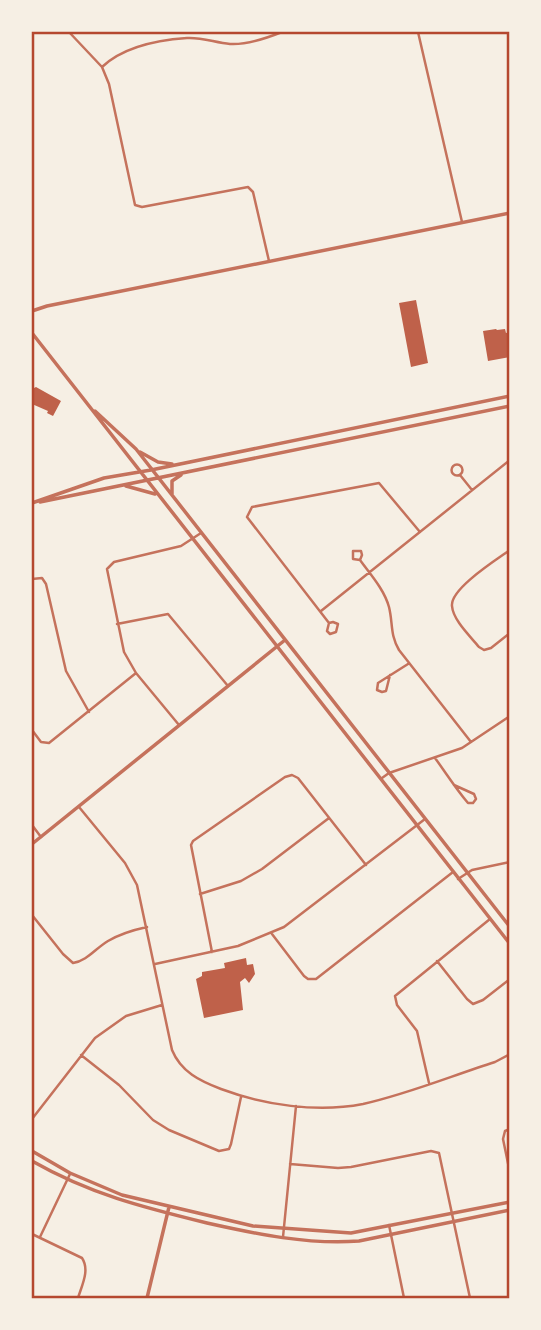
<svg xmlns="http://www.w3.org/2000/svg" width="541" height="1330" font-family="'Open Sans',sans-serif">
<rect width="100%" height="100%" fill="#f6efe4"/>
<!-- building -->
<path fill="#bf614a" d="M416,300l12,63 -17,4 -12,-64z
M496,329l1,1 8,-1 1,4 4,-1v25l-22,4 -5,-30z
M36,387l25,14 -8,15 -6,-3 1,-2 -16,-7v-15z
M246,958l1,7 6,-1 2,10 -6,9 -4,-5 -5,4 3,28 -39,8 -8,-39 6,-3v-4l23,-4 -1,-5z"/>
<g fill="none" stroke-linecap="round" stroke-linejoin="round">
<!-- minor -->
<path stroke="#c5725c" stroke-width="2.5" d="M69,32l33,35 7,17 26,121 7,2 106,-20 5,5 16,69
M418,32l44,190
M102,67c21,-20 56,-27 85,-29 15,-1 29,5 43,6 16,1 37,-6 52,-12
M451.5 470a5.5 5.5 0 1 1 11 0a5.5 5.5 0 1 1-11 0Z
M460,475l12,15
M510,550c-14,10 -60,39 -58,56 1,14 18,30 27,41l5,3 7,-2 19,-15
M360,560l2,-5 -1,-4h-8v8l7,1c10,14 24,29 29,47 4,16 1,28 10,43l72,92
M32,579l10,-1 4,6 20,87 23,41
M321,611l189,-151
M329,623l4,-1 5,2 -2,8 -6,2 -3,-3 2,-8 -82,-106 5,-10 127,-24 41,49
M117,624l51,-10 60,72
M390,675l-4,16 -4,1 -5,-2 1,-7 30,-19
M179,725l-43,-52 -12,-21 -17,-83 7,-7 67,-16 20,-13
M32,730l9,12 8,1 87,-70
M435,758c11,15 21,31 33,45h5l3,-4 -2,-5 -20,-9
M382,778l7,-5 73,-25 48,-32
M79,807l46,56 12,22 35,165c9,22 28,31 49,39 43,16 96,24 142,15 45,-10 88,-28 132,-42l15,-8
M32,825l9,12
M458,879l14,-9 38,-8
M200,894l41,-13 21,-12 67,-51
M32,915l31,39 10,9c14,-2 23,-15 35,-22 12,-7 25,-11 39,-14
M272,934l32,42 4,3h8l137,-107
M212,952l-21,-107 2,-4 92,-64 7,-2 6,3 68,87
M437,961l30,38 6,5 10,-4 27,-21
M155,964l83,-18 46,-19 141,-108
M81,1055l38,30 34,35 16,10 50,21 10,-2 2,-5 10,-47
M429,1083l-12,-52 -20,-26 -2,-9 95,-77
M32,1119l63,-81 31,-22 36,-11
M510,1129l-5,2 -2,8 7,34
M290,1164l48,4 13,-1 80,-16 8,2 31,145
M389,1225l15,73
M32,1234l50,24c8,12 0,27 -4,40
M40,1237l30,-63
M283,1237l13,-131"/>
<!-- tertiary -->
<path stroke="#c5725c" stroke-width="3.5" d="M32,311l15,-5 463,-93
M32,333l478,611
M95,411l41,38 374,478
M140,452l18,10 14,2
M126,486l29,8
M172,494v-13l9,-6
M40,502l470,-96
M32,503l72,-25 47,-8 359,-74
M32,844l253,-204
M32,1151l38,22 52,22 131,31 98,7 159,-31
M32,1161c58,33 110,46 175,62 49,11 102,22 152,18l151,-31
M147,1298l22,-91"/>
</g>
<!-- border -->
<rect width="541" height="1330" fill="none" stroke="#f6efe4" stroke-width="66"/>
<rect x="33" y="33" width="475" height="1264" fill="none" stroke="#b5482f" stroke-width="2.5"/>
</svg>
